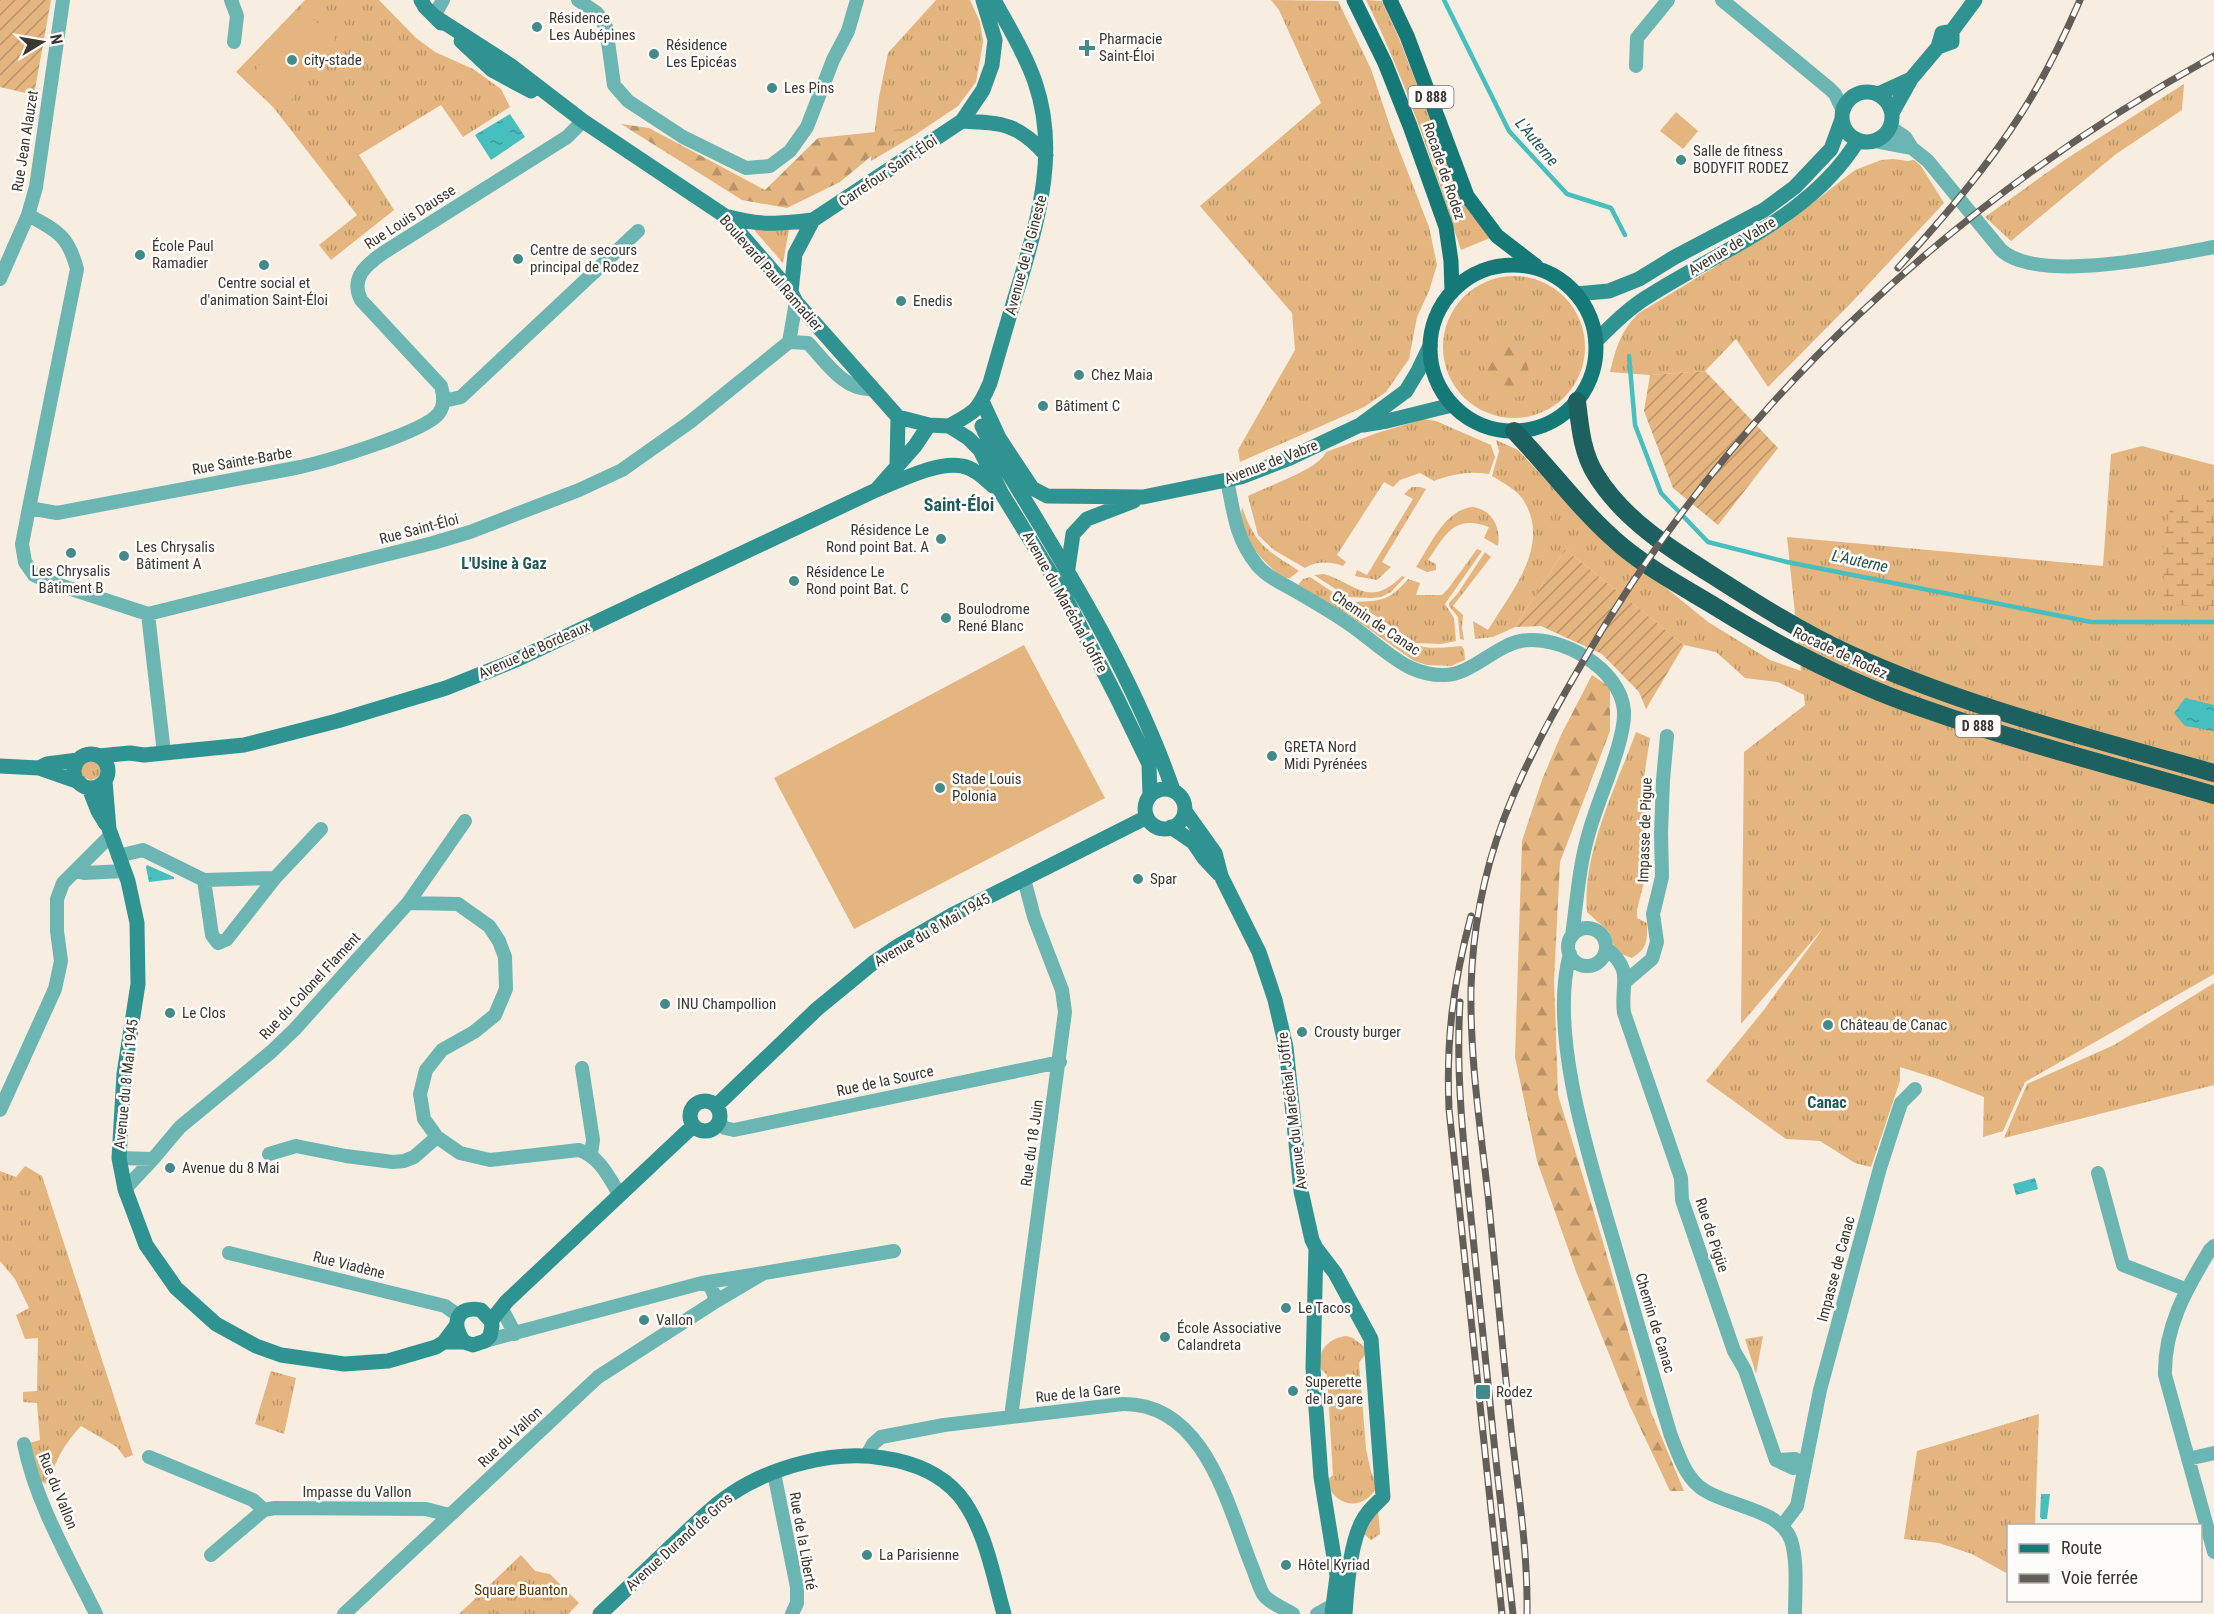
<svg xmlns="http://www.w3.org/2000/svg" width="2214" height="1614" font-family="'Roboto Condensed',sans-serif">
<defs>
<pattern id="grass-tufts" width="24" height="20" patternUnits="userSpaceOnUse" patternTransform="scale(1.5)"><rect width="24" height="20" fill="#e4b57e"/><path d="M3 7l-1-3M5 7V3M7 7l1-3M15 17l-1-3M17 17v-4M19 17l1-3" fill="none" stroke="#ba9468"/></pattern>
<pattern id="forest-firs" width="22" height="20" patternUnits="userSpaceOnUse" patternTransform="scale(1.5)"><rect width="22" height="20" fill="#e4b57e"/><path d="M5 1l3.5 6h-7zM16 11l3.5 6h-7z" fill="#ba9468"/></pattern>
<pattern id="wetland-marsh" width="20" height="14" patternUnits="userSpaceOnUse" patternTransform="scale(1.5)"><rect width="20" height="14" fill="#e4b57e"/><path d="M1 5h8M5 5V1M11 12h8M15 12V8" fill="none" stroke="#ba9468"/></pattern>
<pattern id="garden-furrows" width="10" height="10" patternUnits="userSpaceOnUse" patternTransform="scale(1.5)"><rect width="10" height="10" fill="#e4b57e"/><path d="M-1 1l2-2M0 10L10 0M9 11l2-2" fill="none" stroke="#ba9468"/></pattern>
<pattern id="water-ripples" width="26" height="14" patternUnits="userSpaceOnUse" patternTransform="scale(1.5)"><rect width="26" height="14" fill="#47bfbe"/><path d="M2 4q2-2 4 0t4 0M15 11q2-2 4 0t4 0" fill="none" stroke="#3c9c9b"/></pattern>
</defs>
<rect width="100%" height="100%" fill="#f8ede1"/>
<!-- grass -->
<path fill="url(#grass-tufts)" d="M305,0h74l37,38 19,14 38,17 28,20 9,18 -47,30 -22,-32 -82,50 35,55 -63,50 -12,-15 38,-30 -84,-108 -37,-35z
M936,0h34l10,22 3,20 -7,40 -18,24 -43,29 -44,26 8,-64 9,-44z
M1271,0l67,1 33,68 20,60 38,98 8,38 -8,26 -12,26 -8,42 -23,33 -22,15 -124,55 -2,-12 57,-100 -3,-37 -92,-107 121,-103 -42,-93z
M1366,0l16,1 16,35 65,167 27,35 -29,12c-28,-85 -55,-170 -95,-250z
M2184,84l-2,26 -66,44 -105,87 -26,-24 81,-58z
M1893,159l15,2 6,-1 7,6 23,37 -93,100 -83,84 -32,-48 -31,32 -55,4 -40,-3c6,-24 11,-42 29,-59l148,-90 68,-53 26,-10z
M756,229l33,1 -6,33 -28,-32z
M1443 347a71 71 0 1 1 142 0a71 71 0 1 1-142 0Z
M1424,419l12,2 55,24 4,12 -6,17c-20,-3 -36,0 -55,7l-14,-8 -20,7 -7,7 -9,-5 -47,73 9,7 -3,4c-12,-5 -27,-5 -38,2l-31,-18 -16,-15 -10,-39c17,-9 72,-27 78,-44l51,-19z
M1496,440l22,10 90,96 57,41 43,35 62,38 31,11 -14,-134 316,29 8,-112 31,-8 72,19v509l-189,108 -22,49 -20,6 1,-40 -46,-18 -38,-12v14l-29,86 -16,-4 -35,-22 -34,-2 -80,-58 57,-70 61,-84 -83,97 3,-272 61,-47 -1,-10 -26,-13 -33,-4 -29,-26 -32,-7 -119,-96 -50,78 -22,10 -18,2 -2,-18 15,9c24,-39 65,-87 34,-132 -7,-9 -20,-16 -30,-22l7,-25z
M1412,487h8l6,2 -44,73 9,5 -14,13 -22,-4 2,-6 10,5 46,-76 -9,-5z
M1242,507c13,38 25,43 57,64l-9,7h-7c-20,-16 -47,-43 -41,-71z
M1473,507c20,3 28,21 25,39l-14,-8 5,-11c-35,-13 -43,7 -61,33l8,4v6l-9,2 -11,-5c14,-21 29,-58 57,-60z
M1477,549l5,2 -37,53 9,14 2,23 -15,3 -25,-1 -61,-41c28,-1 35,-2 53,-23l12,4 -4,12h26l6,-6z
M1485,552l6,5 -38,49 10,9 -1,13 2,12 -4,-1 -2,-22 -9,-11v-3l9,-10z
M1324,574c33,10 45,35 78,2l3,1 -14,15 -10,5 -10,1 -23,-1 -34,-22z
M1310,577l93,62c22,12 34,9 58,7l3,3 1,11 -14,6 -24,-1 -13,-4 -58,-41 -58,-35 5,-6z
M1636,732l14,6 -6,39 3,93 -10,40v8l10,5c0,18 1,25 -15,35l-16,-6 -7,-20 -22,-20c-5,-59 29,-125 49,-180z
M81 770a10 10 0 1 1 20 0a10 10 0 1 1-20 0Z
M2214,983v102l-210,53 23,-54 87,-39z
M25,1166l17,10 91,279 -8,3 -8,-11 -36,-21c-17,18 -26,35 -33,59l-7,-4 -12,-38 11,-3 -3,-37 -14,-1v-10l14,-1 1,-53 -13,1 -9,-24 13,-7 -14,-29 -15,-18v-90l16,6z
M1346,1336l7,2 13,10v5l-7,10 7,86 5,23 7,12c-12,28 -43,25 -52,-3l7,-6 -6,-100 -8,-8c-1,-17 10,-29 27,-31z
M1763,1336l-7,38 -11,-35z
M271,1371l25,7 -12,56 -29,-10z
M2039,1414l-4,111 -27,1v48l-36,-20 -33,-11 -35,-4 13,-88z
M1378,1509l2,25 -9,6 -7,-6z
M521,1555l14,16 15,3 29,29 -11,11h-109z"/>
<!-- forest -->
<path fill="url(#forest-firs)" d="M621,124l28,4 116,62 53,-52 86,-9 -64,53 -53,26 -45,-8z
M1503,341l23,18 6,27 -15,12c-22,-8 -26,-14 -35,-35l10,-19z
M1592,675l18,12v44l-50,131 -6,118 4,115 45,147 48,170 33,79h-14l-41,-87 -52,-130 -40,-113 -22,-104 7,-216 20,-61 19,-45z"/>
<!-- wetland -->
<path fill="url(#wetland-marsh)" d="M2173,491l41,8v107l-50,-1 -1,-60z"/>
<!-- garden -->
<path fill="url(#garden-furrows)" d="M0,0h51l-17,95 -34,-8z
M1705,371l73,77 -60,77 -45,-37 -29,-77 6,-36z
M1565,549l119,96 -38,64 -7,-17 -37,-38 -61,-28 -26,1z"/>
<!-- pitch -->
<path fill="#e4b57e" d="M300,9l35,28 -1,5 -47,64 -37,-28z
M1676,112l22,19 -15,18 -23,-18z
M1024,645l81,153 -251,131 -80,-151z"/>
<!-- water -->
<path fill="url(#water-ripples)" d="M510,114l15,23 -34,23 -16,-25z
M2185,698l29,7v26l-29,-5 -11,-13z
M147,865l27,12v2l-25,3 -3,-15z
M2035,1178l3,11 -22,6 -3,-11z
M2041,1494h9l-3,25h-5l-2,-2z"/>
<g fill="none" stroke-linecap="round" stroke-linejoin="round">
<!-- stream -->
<path stroke="#47bfbe" stroke-width="4.5" d="M1444,0l65,131 58,63 44,14 14,27
M1629,356l6,69 26,68 47,49 79,20 304,60h123"/>
<!-- street -->
<path stroke="#6bb5b3" stroke-width="14" d="M231,0l6,16 -3,26
M578,0l19,13 9,14 8,58 14,16 55,36 63,31 24,-2 20,-15 17,-24 26,-67 15,-29 9,-31
M1722,0l108,89 5,5 8,17
M434,16l9,-16
M1636,66l1,-28 31,-38
M1890,127l15,10 7,11
M1875,141l37,7 16,13 73,89c37,34 166,6 213,-3
M28,215c29,16 40,20 49,54l-48,239 -7,36 3,18 9,13 16,7 98,32
M0,279l28,-64 8,-28 27,-187
M789,342l19,1c18,19 37,49 65,46
M444,401l17,-4 177,-166
M1227,480c7,33 8,57 30,85 8,10 21,17 33,23 21,12 42,24 62,38 17,12 41,34 59,42 9,4 21,7 31,7 29,1 52,-29 79,-34 40,-7 100,28 103,70 2,28 -26,89 -34,118 -11,35 -13,71 -18,107
M29,508l28,5 238,-45c26,-5 131,-36 144,-55 6,-8 5,-17 2,-27l-80,-86c-11,-22 5,-35 22,-47l184,-116 16,-16
M148,614l285,-71 37,-11 109,-42 43,-20 68,-48 99,-80 7,-40
M148,614l16,139
M118,856l25,-6 61,30 71,-2 46,-49
M75,871l9,2 40,-2
M204,880l8,55 6,8 9,-4 48,-61
M408,903l50,1 31,22 10,15 6,16 1,32 -11,26 -21,17 -32,18 -16,20 -6,24 4,25 13,18 23,16 30,7 89,-10c20,6 30,27 40,44
M1568 947a19 19 0 1 1 38 0a19 19 0 1 1-38 0Z
M1606,948c29,24 14,34 18,65l57,165 1,22 52,151 11,19 31,90
M1570,954c-22,79 20,207 43,285 19,66 38,131 58,197 8,19 14,42 33,54 24,16 76,19 87,50 7,22 4,51 4,74
M1625,982l27,-23 5,-17 -4,-28 9,-37 -1,-44 2,-53 4,-44
M582,1068l11,72 -2,14
M0,1110l55,-121 6,-28 -4,-30v-32l6,-16 48,-48
M719,1122l6,6 9,2 326,-68
M269,1154l27,-8 50,10 47,6 11,-1 10,-4 23,-20
M119,1158l34,1 -28,30
M153,1159l27,-32 91,-75 24,-23 113,-126 57,-82
M2098,1173l25,92 62,24
M2214,1246l-4,4c-24,39 -46,78 -45,125l49,177
M229,1253l216,53 14,10
M764,1273l130,-22
M702,1283l62,-10 -51,30
M502,1309l13,25
M1011,1417l54,-405 -3,-22 -28,-73 -10,-38
M24,1444c11,57 46,117 72,170
M867,1455l6,-11 8,-7 63,-12 179,-21c81,-1 104,99 128,160 4,9 7,21 12,30 5,8 22,15 30,20
M149,1457l104,43 11,10
M1795,1459l10,6 -12,3 -17,-8z
M2188,1459l26,-6
M774,1473l23,114v16l-5,11
M1782,1526l15,-20 23,-116 60,-222 21,-65 14,-14
M211,1555l53,-45 11,-2 151,1 23,6
M344,1614l254,-237 115,-74 2,-7 -5,-10 -8,-3 -217,58
M1317,1614l16,-9"/>
<!-- secondary -->
<path stroke="#2f9392" stroke-width="15" d="M421,0l4,7 16,16
M434,16l76,49 73,56 142,95 66,76 5,10 102,115 31,8 20,1 19,12 12,12 22,44 61,99 54,105 32,66 1,32
M461,41l31,29 39,21
M1938,47l14,-5v-11l23,-31
M1842 117a25 25 0 1 1 50 0a25 25 0 1 1-50 0Z
M1878,94l33,-15
M1892,113l19,-34 27,-32 4,-14 10,-2
M962,121c40,2 56,2 84,34
M725,216c35,10 53,8 88,4
M791,292l4,-38 18,-34 149,-99 21,-31 9,-25 3,-25 -12,-40
M1576,294l33,-3 30,-12 34,-21 91,-48 31,-23 36,-38 11,-30
M1596,341c17,-17 35,-35 56,-47 71,-45 160,-78 206,-154
M982,401l17,37 33,50 15,8 96,1 98,-20 49,-19 70,-33 46,-34 12,-20 12,-25
M1363,425l24,-4 65,-16
M949,426c26,-14 29,-15 41,-43 10,-35 20,-70 31,-105 19,-66 37,-129 14,-196 -10,-29 -27,-56 -41,-82
M982,426l8,17c68,112 140,223 183,347
M897,465l1,-48
M878,488l37,-42 14,-21
M1068,568l5,-34 14,-15 47,-18
M74 771a17 17 0 1 1 34 0a17 17 0 1 1-34 0Z
M99,756l31,-3 14,2 100,-10 93,-24 109,-33 70,-28 360,-170c23,-9 61,-29 86,-24 12,2 22,12 31,20
M0,766l39,2 40,14
M39,768l8,-4 31,-4
M105,781l4,48 19,52 9,42 1,61 -14,90 -5,84 6,31 21,56 30,43 40,36 40,22 25,9 63,9 44,-3 48,-14 8,-5 12,-16
M89,788l9,23 8,13
M1145 809a20 20 0 1 1 40 0a20 20 0 1 1-40 0Z
M1185,811l30,42 6,23 38,76 16,48 11,47 15,144 11,49 4,8 19,25 36,66 12,158c-5,5 -12,11 -16,17 -17,21 -20,73 -22,100
M1171,827l22,15 11,16 15,16
M690 1116a15 15 0 1 1 30 0a15 15 0 1 1-30 0Z
M716,1106l101,-97 56,-46 25,-17 54,-31 195,-98
M1316,1248l-3,120 8,109 16,99 -5,38
M491,1321l16,-20 186,-175
M444,1342h20l9,3 12,-4 5,-5 2,-10 -1,-5 -10,-11c-24,-5 -31,14 -17,32
M600,1614c27,-25 53,-51 79,-75 17,-16 33,-33 52,-45 42,-28 103,-44 152,-36 28,4 57,15 76,37 26,32 34,80 45,119"/>
<!-- primary -->
<path stroke="#157978" stroke-width="15" d="M1354,0l31,63 25,63 36,101 5,34 1,31
M1390,0l17,36 60,160 30,40 39,30
M1430 348a83 83 0 1 1 166 0a83 83 0 1 1-166 0Z"/>
<!-- highway -->
<path stroke="#1c605f" stroke-width="18" d="M1577,401c3,26 5,52 19,74 27,44 73,73 116,100 42,27 91,58 137,79 116,53 242,84 365,119
M1514,431c37,38 68,82 109,116 27,22 58,39 88,57 66,41 137,79 211,104 96,34 195,59 292,87"/>
<!-- rail casing -->
<g stroke="#635e57" stroke-width="7">
<path id="rail" d="M1898,268c44,-49 88,-99 123,-154 23,-36 42,-75 59,-114
M1471,916c-18,68 -25,123 -22,193l53,505
M1460,1002c-5,82 6,164 14,245 12,122 25,245 39,367
M1527,1614c1,-59 -8,-118 -15,-177 -9,-81 -16,-162 -24,-242 -8,-69 -18,-137 -17,-206 3,-126 47,-217 110,-324 151,-260 371,-464 633,-609"/>
</g>
<!-- rail -->
<use href="#rail" stroke="#fefcf9" stroke-width="4.5" stroke-dasharray="14" stroke-linecap="butt"/>
</g>
<!-- markers -->
<g fill="#438a89" stroke="#fefcf9" stroke-width="2">
<circle cx="537" cy="27" r="6"/>
<path d="M1084 39h6v6h6v6h-6v6h-6v-6h-6v-6h6z"/>
<circle cx="654" cy="54" r="6"/>
<circle cx="292" cy="60" r="6"/>
<circle cx="772" cy="88" r="6"/>
<circle cx="1681" cy="160" r="6"/>
<circle cx="140" cy="255" r="6"/>
<circle cx="518" cy="259" r="6"/>
<circle cx="264" cy="265" r="6"/>
<circle cx="901" cy="301" r="6"/>
<circle cx="1079" cy="375" r="6"/>
<circle cx="1043" cy="406" r="6"/>
<circle cx="941" cy="539" r="6"/>
<circle cx="71" cy="553" r="6"/>
<circle cx="124" cy="556" r="6"/>
<circle cx="794" cy="581" r="6"/>
<circle cx="946" cy="618" r="6"/>
<circle cx="1272" cy="756" r="6"/>
<circle cx="940" cy="788" r="6"/>
<circle cx="1138" cy="879" r="6"/>
<circle cx="665" cy="1004" r="6"/>
<circle cx="170" cy="1013" r="6"/>
<circle cx="1828" cy="1025" r="6"/>
<circle cx="1302" cy="1032" r="6"/>
<circle cx="170" cy="1168" r="6"/>
<circle cx="1286" cy="1308" r="6"/>
<circle cx="644" cy="1320" r="6"/>
<circle cx="1165" cy="1337" r="6"/>
<circle cx="1293" cy="1391" r="6"/>
<rect x="1475" y="1384" width="16" height="16" rx="3"/>
<circle cx="867" cy="1555" r="6"/>
<circle cx="1286" cy="1565" r="6"/>
</g>
<g text-anchor="middle" dominant-baseline="central" stroke-width="5" stroke-linejoin="round" paint-order="stroke">
<!-- shield labels -->
<g fill="#fefcf9" stroke="#75716d" stroke-width="1.5">
<rect x="1408.5" y="86" width="45" height="22" rx="4.5"/>
<rect x="1955.5" y="715" width="45" height="22" rx="4.5"/>
</g>
<g font-size="14" font-weight="bold" fill="#3a3631">
<text x="1431" y="97">D 888</text>
<text x="1978" y="726">D 888</text>
</g>
<!-- poi labels -->
<g font-size="15" fill="#3a3631" stroke="#fefcf9" text-anchor="start">
<text x="549" y="18">Résidence<tspan x="549" dy="17">Les Aubépines</tspan></text>
<text x="1099" y="39">Pharmacie<tspan x="1099" dy="17">Saint-Éloi</tspan></text>
<text x="666" y="45">Résidence<tspan x="666" dy="17">Les Epicéas</tspan></text>
<text x="304" y="60">city-stade</text>
<text x="784" y="88">Les Pins</text>
<text x="1693" y="151">Salle de fitness<tspan x="1693" dy="17">BODYFIT RODEZ</tspan></text>
<text x="152" y="246">École Paul<tspan x="152" dy="17">Ramadier</tspan></text>
<text x="530" y="250">Centre de secours<tspan x="530" dy="17">principal de Rodez</tspan></text>
<text x="264" y="283" text-anchor="middle">Centre social et<tspan x="264" dy="17">d'animation Saint-Éloi</tspan></text>
<text x="913" y="301">Enedis</text>
<text x="1091" y="375">Chez Maia</text>
<text x="1055" y="406">Bâtiment C</text>
<text x="929" y="530" text-anchor="end">Résidence Le<tspan x="929" dy="17">Rond point Bat. A</tspan></text>
<text x="136" y="547">Les Chrysalis<tspan x="136" dy="17">Bâtiment A</tspan></text>
<text x="71" y="571" text-anchor="middle">Les Chrysalis<tspan x="71" dy="17">Bâtiment B</tspan></text>
<text x="806" y="572">Résidence Le<tspan x="806" dy="17">Rond point Bat. C</tspan></text>
<text x="958" y="609">Boulodrome<tspan x="958" dy="17">René Blanc</tspan></text>
<text x="1284" y="747">GRETA Nord<tspan x="1284" dy="17">Midi Pyrénées</tspan></text>
<text x="952" y="779">Stade Louis<tspan x="952" dy="17">Polonia</tspan></text>
<text x="1150" y="879">Spar</text>
<text x="677" y="1004">INU Champollion</text>
<text x="182" y="1013">Le Clos</text>
<text x="1840" y="1025">Château de Canac</text>
<text x="1314" y="1032">Crousty burger</text>
<text x="182" y="1168">Avenue du 8 Mai</text>
<text x="1298" y="1308">Le Tacos</text>
<text x="656" y="1320">Vallon</text>
<text x="1177" y="1328">École Associative<tspan x="1177" dy="17">Calandreta</tspan></text>
<text x="1305" y="1382">Superette<tspan x="1305" dy="17">de la gare</tspan></text>
<text x="1496" y="1392">Rodez</text>
<text x="879" y="1555">La Parisienne</text>
<text x="1298" y="1565">Hôtel Kyriad</text>
</g>
<!-- street labels -->
<g font-size="15" fill="#3a3631" stroke="#fefcf9">
<text transform="translate(25 141) rotate(-81)">Rue Jean Alauzet</text>
<text transform="translate(888 171) rotate(-34)">Carrefour Saint-Éloi</text>
<text transform="translate(1444 171) rotate(71)">Rocade de Rodez</text>
<text transform="translate(410 217) rotate(-33)">Rue Louis Dausse</text>
<text transform="translate(1732 246) rotate(-31)">Avenue de Vabre</text>
<text transform="translate(1026 255) rotate(-75)">Avenue de la Gineste</text>
<text transform="translate(771 273) rotate(49)">Boulevard Paul Ramadier</text>
<text transform="translate(242 461) rotate(-10)">Rue Sainte-Barbe</text>
<text transform="translate(1271 462) rotate(-21)">Avenue de Vabre</text>
<text transform="translate(419 529) rotate(-15)">Rue Saint-Éloi</text>
<text transform="translate(1065 602) rotate(61)">Avenue du Maréchal Joffre</text>
<text transform="translate(1376 623) rotate(34)">Chemin de Canac</text>
<text transform="translate(534 650) rotate(-24)">Avenue de Bordeaux</text>
<text transform="translate(1840 653) rotate(25)">Rocade de Rodez</text>
<text transform="translate(1645 830) rotate(-88)">Impasse de Pigue</text>
<text transform="translate(932 930) rotate(-30)">Avenue du 8 Mai 1945</text>
<text transform="translate(310 986) rotate(-47)">Rue du Colonel Flament</text>
<text transform="translate(885 1081) rotate(-12)">Rue de la Source</text>
<text transform="translate(126 1084) rotate(-84)">Avenue du 8 Mai 1945</text>
<text transform="translate(1292 1111) rotate(-97)">Avenue du Maréchal Joffre</text>
<text transform="translate(1032 1143) rotate(-82)">Rue du 18 Juin</text>
<text transform="translate(1712 1235) rotate(72)">Rue de Pigüe</text>
<text transform="translate(349 1265) rotate(14)">Rue Viadène</text>
<text transform="translate(1836 1269) rotate(-75)">Impasse de Canac</text>
<text transform="translate(1655 1323) rotate(73)">Chemin de Canac</text>
<text transform="translate(1078 1393) rotate(-6)">Rue de la Gare</text>
<text transform="translate(510 1437) rotate(-43)">Rue du Vallon</text>
<text transform="translate(58 1491) rotate(68)">Rue du Vallon</text>
<text x="357" y="1492">Impasse du Vallon</text>
<text transform="translate(803 1541) rotate(80)">Rue de la Liberté</text>
<text transform="translate(679 1542) rotate(-42)">Avenue Durand de Gros</text>
</g>
<!-- park labels -->
<g font-size="15" fill="#5a3600" stroke="#fefcf9">
<text x="521" y="1590">Square Buanton</text>
</g>
<!-- water labels -->
<g font-size="16" font-style="italic" fill="#215353" stroke="#fefcf9">
<text transform="translate(1537 142) rotate(50)">L'Auterne</text>
<text transform="translate(1860 561) rotate(12)">L'Auterne</text>
</g>
<!-- neighbourhood labels -->
<g font-size="16" font-weight="bold" fill="#205b5a" stroke="#fefcf9">
<text x="504" y="563">L'Usine à Gaz</text>
<text x="1827" y="1102">Canac</text>
</g>
<!-- quarter labels -->
<g font-size="18" font-weight="bold" fill="#205b5a" stroke="#fefcf9">
<text x="959" y="504">Saint-Éloi</text>
</g>
</g>
<!-- legend -->
<rect x="2007" y="1524" width="195" height="78" fill="#fefcf9" stroke="#b0ada9" stroke-width="1.5"/>
<rect x="2019" y="1544" width="30" height="9" fill="#157978" stroke="#b0ada9" stroke-width="1.5"/>
<text x="2061" y="1554" font-size="18" fill="#3a3631">Route</text>
<rect x="2019" y="1574" width="30" height="9" fill="#635e57" stroke="#b0ada9" stroke-width="1.5"/>
<text x="2061" y="1584" font-size="18" fill="#3a3631">Voie ferrée</text>
<!-- north arrow -->
<g transform="translate(42 42) rotate(79)" stroke="#fefcf9" stroke-width="4.5" paint-order="stroke">
<path d="M0-4.5L10 22L0 15L-10 22Z" fill="#3a3631"/>
<text y="-9" font-size="16" font-weight="bold" text-anchor="middle" fill="#3a3631">N</text>
</g>
</svg>
